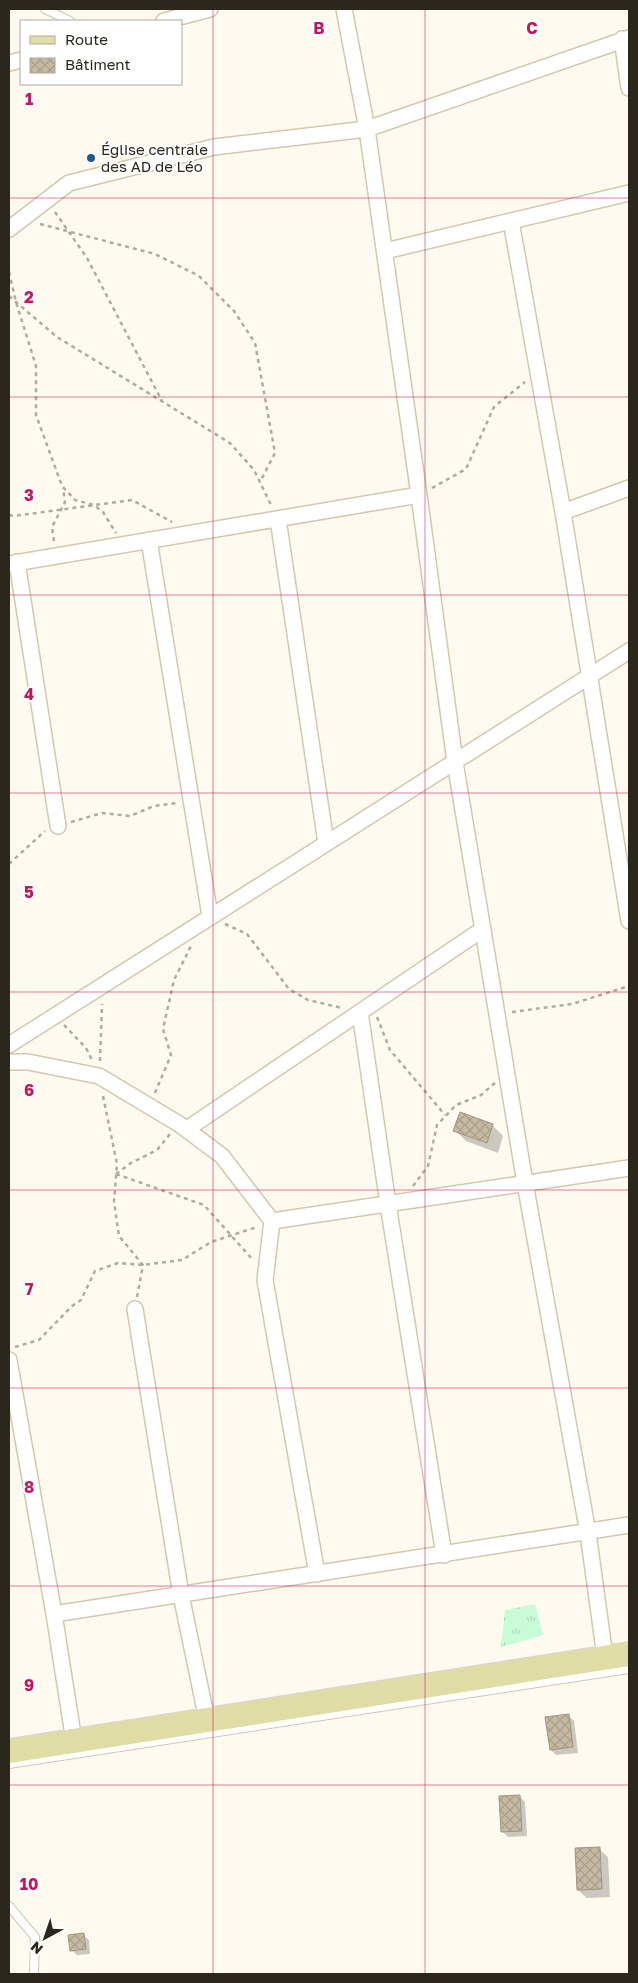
<svg xmlns="http://www.w3.org/2000/svg" width="638" height="1983" font-family="'Golos Text',sans-serif">
<defs>
<pattern id="park-tufts" width="24" height="20" patternUnits="userSpaceOnUse" patternTransform="scale(1.25)"><rect width="24" height="20" fill="#c7fcd7"/><path d="M3 7l-1-3M5 7V3M7 7l1-3M15 17l-1-3M17 17v-4M19 17l1-3" fill="none" stroke="#abd8b8"/></pattern>
<pattern id="building-cross-hatch" width="8" height="8" patternUnits="userSpaceOnUse" patternTransform="scale(1.25)"><rect width="8" height="8" fill="#c6b9a1"/><path d="M0 0l8 8M0 8l8-8" fill="none" stroke="#aa9f8a"/></pattern>
</defs>
<rect width="100%" height="100%" fill="#fffaef"/>
<!-- park -->
<path fill="url(#park-tufts)" d="M535,1604l8,31 -42,12 4,-37z"/>
<!-- shadow -->
<path fill="#0003" d="M492,1125l11,11 -5,17 -32,-12 -11,-11z
M569,1716l5,5 4,32 -22,2 -5,-5z
M519,1796l6,6 2,34 -19,1 -5,-5z
M599,1849l9,8 2,40 -23,1 -9,-8z
M83,1935l6,5 1,14 -13,1 -6,-5z"/>
<!-- building -->
<path fill="url(#building-cross-hatch)" stroke="#a1957d" d="M460,1112l33,12 -6,19 -34,-12z
M569,1714l4,33 -23,3 -5,-33z
M520,1795l2,36 -21,1 -2,-36z
M600,1847l2,42 -25,1 -2,-42z
M84,1933l2,16 -16,2 -2,-16z"/>
<g fill="none" stroke-linecap="round" stroke-linejoin="round">
<!-- lane casing -->
<g stroke="#d3c7ae" stroke-width="10">
<path id="lane" d="M45,9l25,12
M9,1764l620,-95
M9,1906l26,31 -1,37"/>
</g>
<!-- street casing -->
<g stroke="#d3c7ae" stroke-width="18">
<path id="street" d="M344,9l23,120 52,366 36,267 70,421 63,350 17,124
M164,21l46,-12
M622,39l7,49
M9,63l12,-3
M511,221l52,291 66,409
M9,229l60,-46 145,-36 153,-18 262,-91
M385,251l244,-58
M563,512l66,-24
M278,519l48,324
M149,540l61,376
M17,562l41,264
M9,564l410,-69
M360,1012l28,192 56,351
M9,1045l620,-394
M9,1062h19l71,14 80,48 43,32 50,65 -7,59 52,294
M187,1129l296,-200
M272,1221l357,-53
M135,1309l46,286 26,125
M9,1360l45,254 20,127
M54,1614l575,-89"/>
</g>
<!-- primary casing -->
<g stroke="#d9d8d6" stroke-width="26">
<path id="primary" d="M9,1751l620,-97"/>
</g>
<!-- path -->
<path stroke="#b0aba0" stroke-width="2.5" stroke-dasharray="4 4" stroke-linecap="butt" d="M55,212l32,46 75,143
M40,224l115,30 44,22 35,35 21,32 20,110 -15,29
M9,272l7,30 20,64v49l26,71 13,14 19,5 9,7 13,21
M9,296l48,41 173,106 24,27 18,37
M432,488l34,-19 28,-62 31,-25
M9,515l5,1 118,-16 40,22
M54,541l-2,-14 13,-25 -2,-14
M71,822l31,-9 28,3 24,-10 23,-3
M9,864l36,-33
M225,924l22,10 42,55 19,11 34,8
M512,1012l60,-8 57,-18
M377,1017l13,33 55,65
M64,1025l22,23 6,12
M100,1061l2,-57
M155,1093l16,-38 -8,-26 11,-49 17,-34
M103,1096l14,68 -3,38 5,34 24,29 -6,32
M116,1174l88,31 49,55
M116,1174l15,-11 26,-13 13,-16
M413,1186l15,-20 9,-41 19,-20 25,-10 14,-12
M15,1347l24,-7 33,-34 9,-6 14,-29 23,-8 25,2 39,-5 29,-18 46,-15"/>
<!-- lane -->
<use href="#lane" stroke="#fff" stroke-width="8"/>
<!-- street -->
<use href="#street" stroke="#fff" stroke-width="15"/>
<!-- primary -->
<use href="#primary" stroke="#dfdca6" stroke-width="24"/>
</g>
<!-- grid -->
<path fill="none" stroke="#c2185b" stroke-width="1" stroke-opacity="0.55" d="M213,9v1965M425,9v1965M9,198h620M9,397h620M9,595h620M9,793h620M9,992h620M9,1190h620M9,1388h620M9,1586h620M9,1785h620"/>
<!-- markers -->
<circle fill="#1d5990" stroke="#fff" stroke-width="2" cx="91" cy="158" r="5"/>
<g text-anchor="middle" dominant-baseline="central" stroke-width="4" stroke-linejoin="round" paint-order="stroke">
<!-- poi labels -->
<g font-size="15" fill="#2c271d" stroke="#fff" text-anchor="start">
<text x="101" y="149">Église centrale<tspan x="101" dy="17">des AD de Léo</tspan></text>
</g>
</g>
<g font-size="16" text-anchor="middle" font-weight="bold" fill="#c2185b" stroke="#fff" stroke-width="4" stroke-linejoin="round" paint-order="stroke">
<text x="319" y="34">B</text>
<text x="532" y="34">C</text>
<text x="29" y="105">1</text>
<text x="29" y="303">2</text>
<text x="29" y="501">3</text>
<text x="29" y="700">4</text>
<text x="29" y="898">5</text>
<text x="29" y="1096">6</text>
<text x="29" y="1295">7</text>
<text x="29" y="1493">8</text>
<text x="29" y="1691">9</text>
<text x="29" y="1890">10</text>
</g>
<!-- border -->
<rect width="638" height="1983" fill="none" stroke="#2c271d" stroke-width="20"/>
<!-- legend -->
<rect x="20" y="20" width="162" height="65" fill="#ffffff" stroke="#aba9a5"/>
<rect x="30" y="36" width="25" height="8" fill="#dfdca6" stroke="#aba9a5"/>
<text x="65" y="45" font-size="15" fill="#2c271d">Route</text>
<rect x="30" y="58" width="25" height="15" fill="url(#building-cross-hatch)" stroke="#aba9a5"/>
<text x="65" y="70" font-size="15" fill="#2c271d">Bâtiment</text>
<!-- north arrow -->
<g transform="translate(45 1938) rotate(220)" stroke="#ffffff" stroke-width="4" paint-order="stroke">
<path d="M0-4L9 19L0 12L-9 19Z" fill="#2c271d"/>
<text y="-8" font-size="14" font-weight="bold" text-anchor="middle" fill="#2c271d">N</text>
</g>
</svg>
